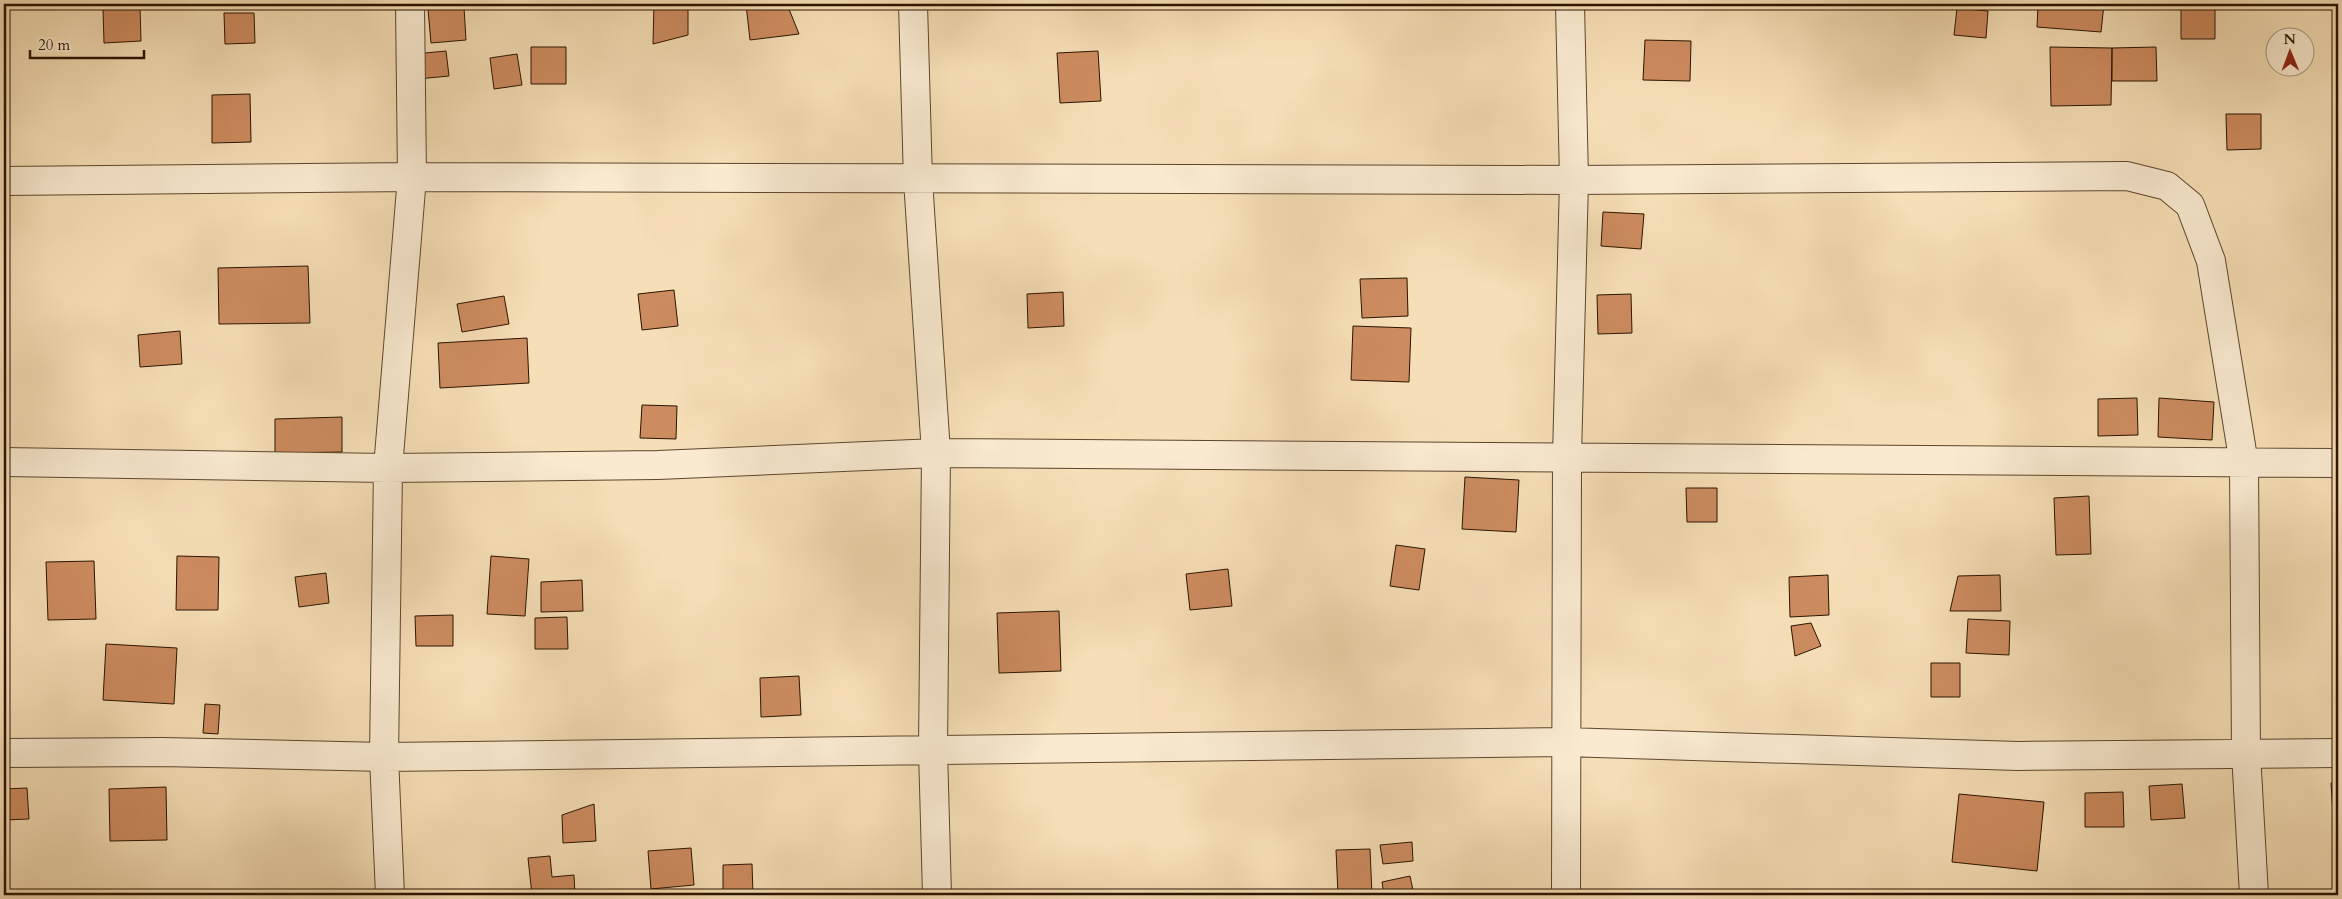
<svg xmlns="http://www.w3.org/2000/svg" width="2342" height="899" font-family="Cardo,serif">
<rect width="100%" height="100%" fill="#f6deb6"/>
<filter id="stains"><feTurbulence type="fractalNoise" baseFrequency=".004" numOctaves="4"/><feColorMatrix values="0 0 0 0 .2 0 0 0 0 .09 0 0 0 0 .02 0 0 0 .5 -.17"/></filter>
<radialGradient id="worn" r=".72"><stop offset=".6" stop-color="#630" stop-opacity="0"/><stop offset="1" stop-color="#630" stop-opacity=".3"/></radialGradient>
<!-- building -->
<path fill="#cd8c60" stroke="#2a1400" d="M654,4h34v31l-35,9z
M746,4h41l12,30 -49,6z
M2065,4h39l-3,28 -64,-5 1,-22 27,2z
M2181,4h34v35h-34z
M140,7l1,34 -37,2 -1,-34z
M464,7l2,33 -35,3 -3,-34z
M1957,8l31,3 -2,27 -32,-3z
M224,13h30l1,30 -30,1z
M1645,40l46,1 -1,40 -47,-1z
M531,47h35v37h-35z
M2050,47l62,1 -1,57 -60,1z
M2156,47l1,34h-45v-33z
M446,51l3,25 -31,3 -3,-25z
M1098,51l3,50 -41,2 -3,-50z
M517,54l5,31 -28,4 -4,-31z
M250,94l1,48 -39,1v-48z
M2226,114h35v35l-34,1z
M1603,212l41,2 -3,35 -40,-3z
M308,266l2,57 -91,1 -1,-56z
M1407,278l1,38 -46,2 -2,-39z
M674,290l4,36 -36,4 -4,-36z
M1063,292l1,34 -36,2 -1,-34z
M1631,294l1,39 -34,1 -1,-39z
M504,296l5,28 -47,8 -5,-28z
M1353,326l58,2 -2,54 -58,-2z
M180,331l2,33 -42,3 -2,-32z
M527,338l2,45 -89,5 -2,-45z
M2137,398l1,37 -40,1v-37z
M2159,398l55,4 -2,38 -54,-3z
M642,405l35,1 -1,33 -36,-1z
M342,417v35l-67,1v-34z
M1465,477l54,3 -3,52 -54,-3z
M1686,488h31v34h-30z
M2089,496l2,58 -35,1 -2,-57z
M1396,545l29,4 -6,41 -29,-4z
M177,556l42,1 -1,53h-42z
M491,556l38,3 -4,57 -38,-2z
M94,561l2,58 -48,1 -2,-58z
M1228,569l4,37 -42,4 -4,-36z
M326,573l3,30 -30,4 -4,-30z
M1828,575l1,40 -39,2 -1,-40z
M2000,575l1,36h-51l8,-35z
M2338,578v35h-2z
M582,580l1,31 -42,1v-30z
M1059,611l2,60 -62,2 -2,-60z
M453,615v31h-37l-1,-30z
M567,617l1,32h-33v-31z
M1968,619l42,2 -1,34 -43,-2z
M1811,623l10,23 -26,10 -4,-30z
M106,644l71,4 -3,56 -71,-4z
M1931,663h29v34h-29z
M799,676l2,39 -40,2 -1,-39z
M205,704l15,1 -2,29 -15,-1z
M2331,783h7v31l-5,1z
M2182,784l3,34 -34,2 -2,-34z
M166,787l1,53 -57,1 -1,-52z
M27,788l2,31 -25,1v-31z
M2123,792l1,35h-39v-34z
M1959,794l85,8 -7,69 -85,-9z
M594,804l2,37 -33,2 -1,-28z
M1412,842l1,19 -30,3 -3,-19z
M691,848l3,37 -43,4 -3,-38z
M1370,849l2,46h-34l-2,-45z
M550,856l2,21 22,-2 1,20h-43l-4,-37z
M752,864l1,31h-30v-30z
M1410,876l4,19h-30l-2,-13z"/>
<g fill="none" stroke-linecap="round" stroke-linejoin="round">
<!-- minor casing -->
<g stroke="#5d462e" stroke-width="30">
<path id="minor" d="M913,4l5,176 18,273 -3,297 4,145
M4,181l408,-4 1162,3 553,-4 40,10 23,19 21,56 33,203 2,289 8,142
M4,462l384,6 270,-3 278,-12 1402,10
M4,753l158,-1 222,5 1181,-15 453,14 320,-3
M390,895l-6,-138 4,-289 24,-291 -2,-173
M1566,895l1,-438 7,-277 -4,-176"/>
</g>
<!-- minor -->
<use href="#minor" stroke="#f9ead0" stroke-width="28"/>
</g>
<!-- margin -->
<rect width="2342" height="899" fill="none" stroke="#f6deb6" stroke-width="20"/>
<rect x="5" y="5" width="2332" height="889" fill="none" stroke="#2a1400" stroke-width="2.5"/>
<rect x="10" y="10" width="2322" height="879" fill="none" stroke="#2a1400"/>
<!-- north arrow -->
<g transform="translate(2290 52) rotate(359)"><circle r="24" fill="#f9ead0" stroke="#a6947d"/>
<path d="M0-4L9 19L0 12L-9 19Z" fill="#8f2418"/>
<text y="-8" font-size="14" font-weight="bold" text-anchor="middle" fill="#2a1400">N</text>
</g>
<!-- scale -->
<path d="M30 50v8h114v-8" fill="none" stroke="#2a1400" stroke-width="2.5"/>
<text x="38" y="50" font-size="15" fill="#2a1400" stroke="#f9ead0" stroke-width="4" paint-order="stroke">20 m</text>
<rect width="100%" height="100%" filter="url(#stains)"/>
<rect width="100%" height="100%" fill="url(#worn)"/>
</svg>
